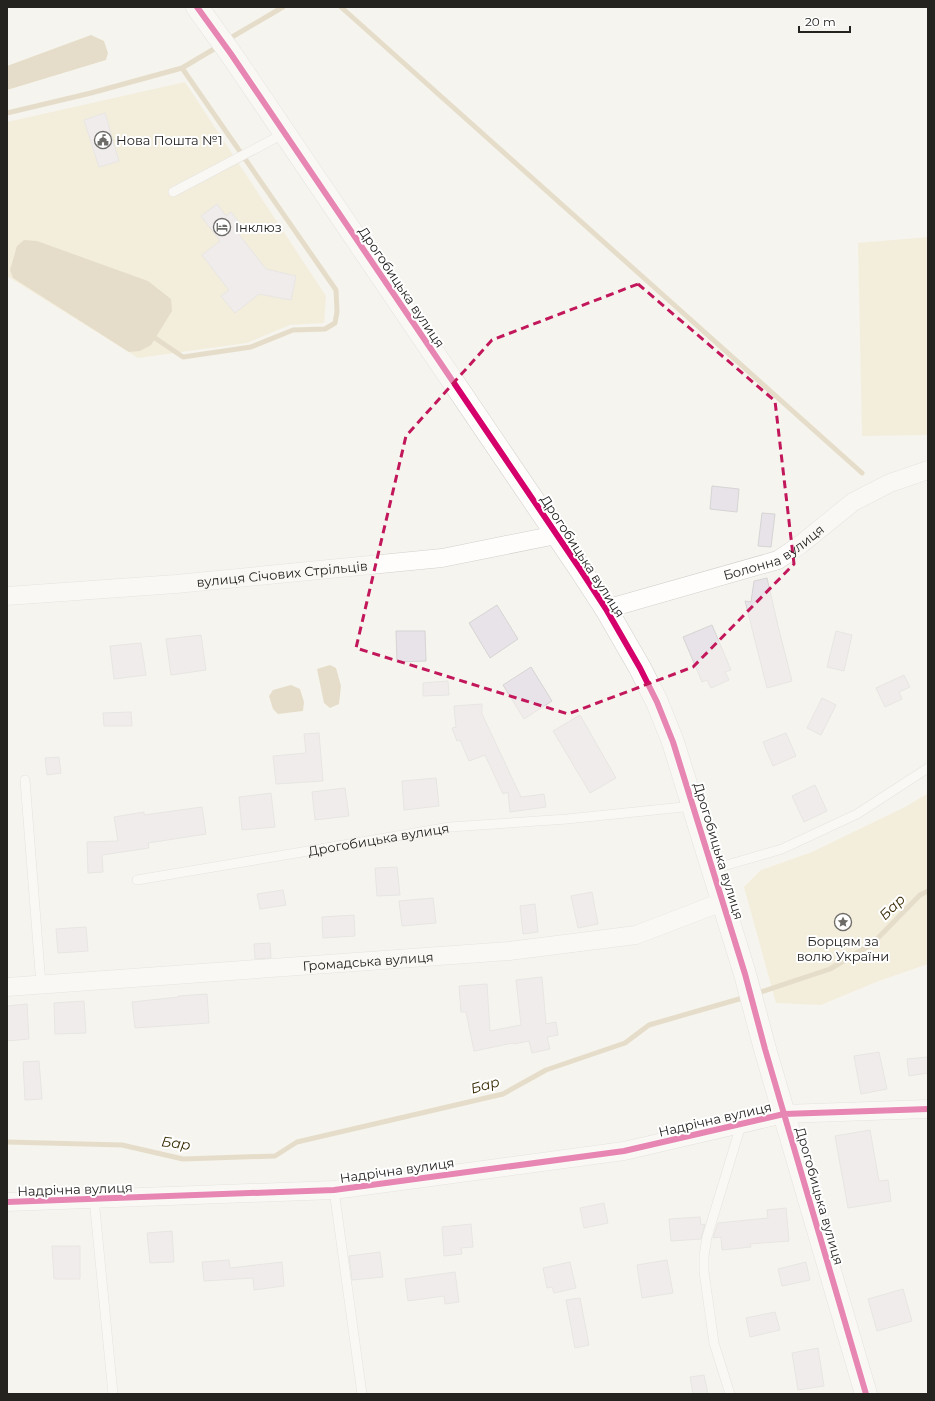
<svg xmlns="http://www.w3.org/2000/svg" width="935" height="1401" font-family="Montserrat,sans-serif">
<rect width="100%" height="100%" fill="#f6f4ee"/>
<!-- green -->
<path fill="#efe5c5" d="M185,82l141,214 -2,27 -34,2 -43,18 -109,15 -131,-82v-154z
M928,237v198l-66,1 -4,-193z
M928,793v171l-52,18 -55,23 -45,-2 -32,-116 17,-17 51,-18 95,-46z"/>
<!-- water -->
<path fill="#d0c29b" d="M91,35l13,6 4,12 -2,7 -99,30v-24z
M24,240l13,1 111,40 23,18 1,12 -21,34 -11,6 -11,1 -116,-74 -3,-8 7,-24z
M330,665l6,3 5,18 -2,18 -9,4 -6,-5 -7,-34z
M291,685l9,4 4,13 -1,9 -25,3 -5,-5 -4,-13 4,-6z"/>
<g fill="none" stroke-linecap="round" stroke-linejoin="round">
<!-- stream -->
<path stroke="#d0c29b" stroke-width="5" d="M341,7l521,466
M227,40l56,-33
M7,113l84,-20 91,-25 37,-22
M155,338l28,19 68,-10 42,-17 32,-1 10,-6 2,-11 -1,-22 -154,-222
M755,994l75,-25 42,-25 48,-49 8,-4
M7,1142l115,3 61,14 92,-3 22,-14 206,-48 43,-24 79,-27 24,-18 97,-28"/>
</g>
<!-- building -->
<path fill="#e8e3e9" stroke="#d6d4d4" d="M105,113l14,48 -20,6 -15,-47z
M217,204l9,12 5,-4 12,15 -6,5 29,37 30,7 -5,24 -32,-6 -24,19 -14,-17 8,-6 -27,-35 18,-14 -19,-25z
M712,486l27,3 -2,23 -27,-3z
M762,513l13,1 -4,33 -13,-1z
M767,578l11,48 14,55 -25,7 -22,-87 6,1 3,-21z
M497,605l21,34 -28,19 -21,-35z
M712,625l19,45 -6,2 4,8 -18,8 -4,-8 -5,2 -19,-45z
M396,631h29l1,30 -29,1z
M836,631l16,4 -8,36 -17,-4z
M201,635l5,35 -35,5 -5,-36z
M141,643l5,32 -32,4 -4,-33z
M531,667l21,34 -28,18 -21,-34z
M904,675l6,12 -11,5 3,7 -17,8 -9,-19z
M448,681l1,14 -26,1v-13z
M822,698l14,7 -15,30 -14,-7z
M482,704v10l39,83 23,-3 2,13 -36,5 -2,-20 -5,2 -18,-39 -16,6 -9,-21 -3,1 -5,-13 4,-1 -2,-21z
M131,712l1,14h-28l-1,-13z
M580,715l36,63 -26,15 -37,-62z
M319,733l4,48 -47,3 -3,-28 33,-3 -2,-19z
M786,733l10,23 -23,10 -10,-24z
M59,757l2,16 -14,2 -2,-17z
M436,778l3,28 -35,4 -2,-29z
M815,785l12,26 -23,11 -12,-26z
M345,788l4,28 -34,4 -3,-28z
M271,793l4,34 -33,3 -3,-33z
M202,807l4,27 -58,9 1,5 -47,7 1,17 -15,1 -1,-31 31,-1 -4,-24 30,-5v3z
M397,867l3,28 -23,1 -2,-28z
M283,890l3,15 -26,4 -3,-15z
M592,892l6,32 -20,4 -7,-32z
M433,898l3,25 -34,3 -3,-25z
M535,904l3,28 -15,2 -3,-28z
M354,915l1,21 -32,2 -1,-21z
M86,927l2,24 -30,2 -2,-24z
M270,943l1,15 -16,1 -1,-15z
M542,977l4,47 10,-2 2,13 -11,2 3,12 -18,4 -3,-12 -15,3 -1,-1 -39,8 -8,-39h-5l-2,-26 28,-2 3,47 31,-6 -5,-45z
M207,994l2,29 -74,5 -3,-26 47,-5 -1,-1z
M84,1001l2,32 -31,1 -1,-31z
M27,1004l2,35 -22,2v-35z
M879,1052l8,37 -26,5 -7,-38z
M928,1057v16l-19,3 -2,-17z
M39,1061l3,38 -17,1 -2,-38z
M870,1130l9,51 9,-1 3,21 -43,7 -13,-72z
M604,1203l4,20 -24,5 -4,-20z
M786,1208l3,33 -39,3 1,3 -29,3 -1,-13 -8,1 5,-15 50,-5 -1,-8z
M700,1217l1,8 4,-1 -4,15 -30,2 -2,-22z
M471,1224l2,23 -12,1 1,6 -18,2 -2,-29z
M172,1231l2,31 -24,1 -3,-30z
M52,1246h28v33h-26z
M380,1252l3,25 -31,3 -3,-24z
M229,1260l1,8 52,-6 2,24 -30,4 -1,-12 -49,3 -2,-19z
M667,1260l6,33 -31,5 -5,-33z
M570,1262l6,26 -22,5 -2,-6 -5,1 -4,-20z
M806,1262l4,18 -28,6 -4,-17z
M455,1272l4,30 -14,2 -1,-8 -36,5 -3,-22z
M903,1289l9,32 -35,10 -9,-32z
M580,1298l9,47 -14,3 -9,-48z
M775,1312l5,18 -30,7 -4,-19z
M818,1348l6,38 -26,4 -6,-37z
M704,1375l4,19h-15l-3,-17z"/>
<g fill="none" stroke-linecap="round" stroke-linejoin="round">
<!-- lane casing -->
<g stroke="#d2d0cc" stroke-width="10">
<g id="lane">
<path d="M173,192l112,-59"/>
<path d="M25,780l16,205"/>
<path d="M713,869l69,-20 75,-35 71,-46"/>
<path id="s1" d="M137,880l313,-53 117,-8 126,-13"/>
<path d="M334,1190l28,204"/>
<path d="M94,1199l19,195"/>
<path d="M730,1394l-16,-51 -10,-71v-16l3,-19 34,-112"/>
</g>
</g>
<!-- street casing -->
<g stroke="#d2d0cc" stroke-width="19">
<g id="street">
<path id="s2" d="M7,596l169,-12 266,-26 114,-23"/>
<path id="s3" d="M606,609l172,-49 22,-15 53,-43 37,-19 38,-13"/>
<path id="s4" d="M7,987l502,-36 127,-16 86,-33"/>
<path d="M7,1202l327,-12 290,-39 160,-37 144,-5"/>
</g>
</g>
<!-- secondary casing -->
<g stroke="#d2d0cc" stroke-width="23">
<path id="secondary" d="M197,7l34,47 349,515 26,40 34,59 17,34 16,40 72,232 20,75 101,345"/>
</g>
<!-- lane -->
<use href="#lane" stroke="#fefdfc" stroke-width="9"/>
<!-- street -->
<use href="#street" stroke="#fefdfc" stroke-width="18"/>
<!-- secondary -->
<use href="#secondary" stroke="#fefdfc" stroke-width="22"/>
<!-- cycleway casing -->
<g stroke="#fff" stroke-width="8">
<path id="cycleway" d="M197,7l34,47 349,515 26,40 34,59 17,34 16,40 72,232 20,75 101,345
M7,1202l327,-12 290,-39 160,-37 144,-5"/>
</g>
<!-- cycleway -->
<use href="#cycleway" stroke="#d6006c" stroke-width="6"/>
</g>
<!-- marked area -->
<path d="M0 0H935V1401H0ZM638,284l137,117 19,163 -101,103 -125,47 -212,-66 50,-212 86,-96z" fill="#f6f4ee" fill-opacity=".55" fill-rule="evenodd"/>
<path fill="none" stroke="#c2185b" stroke-width="3" stroke-dasharray="8 5" stroke-linejoin="round" d="M638,284l137,117 19,163 -101,103 -125,47 -212,-66 50,-212 86,-96z"/>
<!-- icons -->
<defs>
<g id="civic-ring" transform="scale(0.9)"><circle r="9.5" fill="#fff" stroke="#6e6c68" stroke-width="1.5"/><path d="M-.6-6.5H3V-4.5H.6V-3L4-1V1h2V6H-6V1h2V-1L-.6-3ZM-1.2 2.5V6h2.4V2.5Z" fill="#6e6c68"/></g>
<g id="hotel-ring" transform="scale(0.9)"><circle r="9.5" fill="#fff" stroke="#6e6c68" stroke-width="1.5"/><path d="M-6-4.5h1.5V1H6V5H4.5V3h-9V5H-6ZM-4 0a1.8 1.8 0 1 1 3.6 0ZM.5 0V-2.5h3Q6-2.5 6 0Z" fill="#6e6c68"/></g>
<g id="sight-ring" transform="scale(0.9)"><circle r="9.5" fill="#fff" stroke="#6e6c68" stroke-width="1.5"/><path d="M0-6L1.8-2.2L6-1.7L2.9 1.2L3.7 5.4L0 3.3L-3.7 5.4L-2.9 1.2L-6-1.7L-1.8-2.2Z" fill="#6e6c68"/></g>
</defs>
<g fill-rule="evenodd">
<use href="#civic-ring" x="103" y="140"/>
<use href="#hotel-ring" x="222" y="227"/>
<use href="#sight-ring" x="843" y="922"/>
</g>
<g text-anchor="middle" dominant-baseline="central" stroke-width="4" stroke-linejoin="round" paint-order="stroke">
<!-- poi labels -->
<g font-size="13" fill="#252320" stroke="#fff" text-anchor="start">
<text x="116" y="140">Нова Пошта №1</text>
<text x="235" y="227">Інклюз</text>
<text x="843" y="941" text-anchor="middle">Борцям за<tspan x="843" dy="15">волю України</tspan></text>
</g>
<!-- street labels -->
<g font-size="13" fill="#252320" stroke="#fff">
<text transform="translate(402 287) rotate(56)">Дрогобицька вулиця</text>
<text stroke="none"><textPath href="#s3" startOffset="178">Болонна вулиця</textPath></text>
<text transform="translate(583 556) rotate(57)">Дрогобицька вулиця</text>
<text stroke="none"><textPath href="#s2" startOffset="276">вулиця Січових Стрільців</textPath></text>
<text stroke="none"><textPath href="#s1" startOffset="245">Дрогобицька вулиця</textPath></text>
<text transform="translate(719 851) rotate(73)">Дрогобицька вулиця</text>
<text stroke="none"><textPath href="#s4" startOffset="362">Громадська вулиця</textPath></text>
<text transform="translate(715 1119) rotate(-13)">Надрічна вулиця</text>
<text transform="translate(397 1170) rotate(-8)">Надрічна вулиця</text>
<text transform="translate(75 1189) rotate(-2)">Надрічна вулиця</text>
<text transform="translate(820 1196) rotate(74)">Дрогобицька вулиця</text>
</g>
<!-- water labels -->
<g font-size="14" font-style="italic" fill="#372900" stroke="#fff">
<text transform="translate(892 907) rotate(-45)">Бар</text>
<text transform="translate(485 1085) rotate(-16)">Бар</text>
<text transform="translate(176 1143) rotate(8)">Бар</text>
</g>
</g>
<!-- border -->
<rect width="935" height="1401" fill="none" stroke="#252320" stroke-width="16"/>
<!-- scale -->
<path d="M799 26v6h51v-6" fill="none" stroke="#252320" stroke-width="2"/>
<text x="805" y="26" font-size="12" fill="#252320" stroke="#ffffff" stroke-width="3" paint-order="stroke">20 m</text>
</svg>
